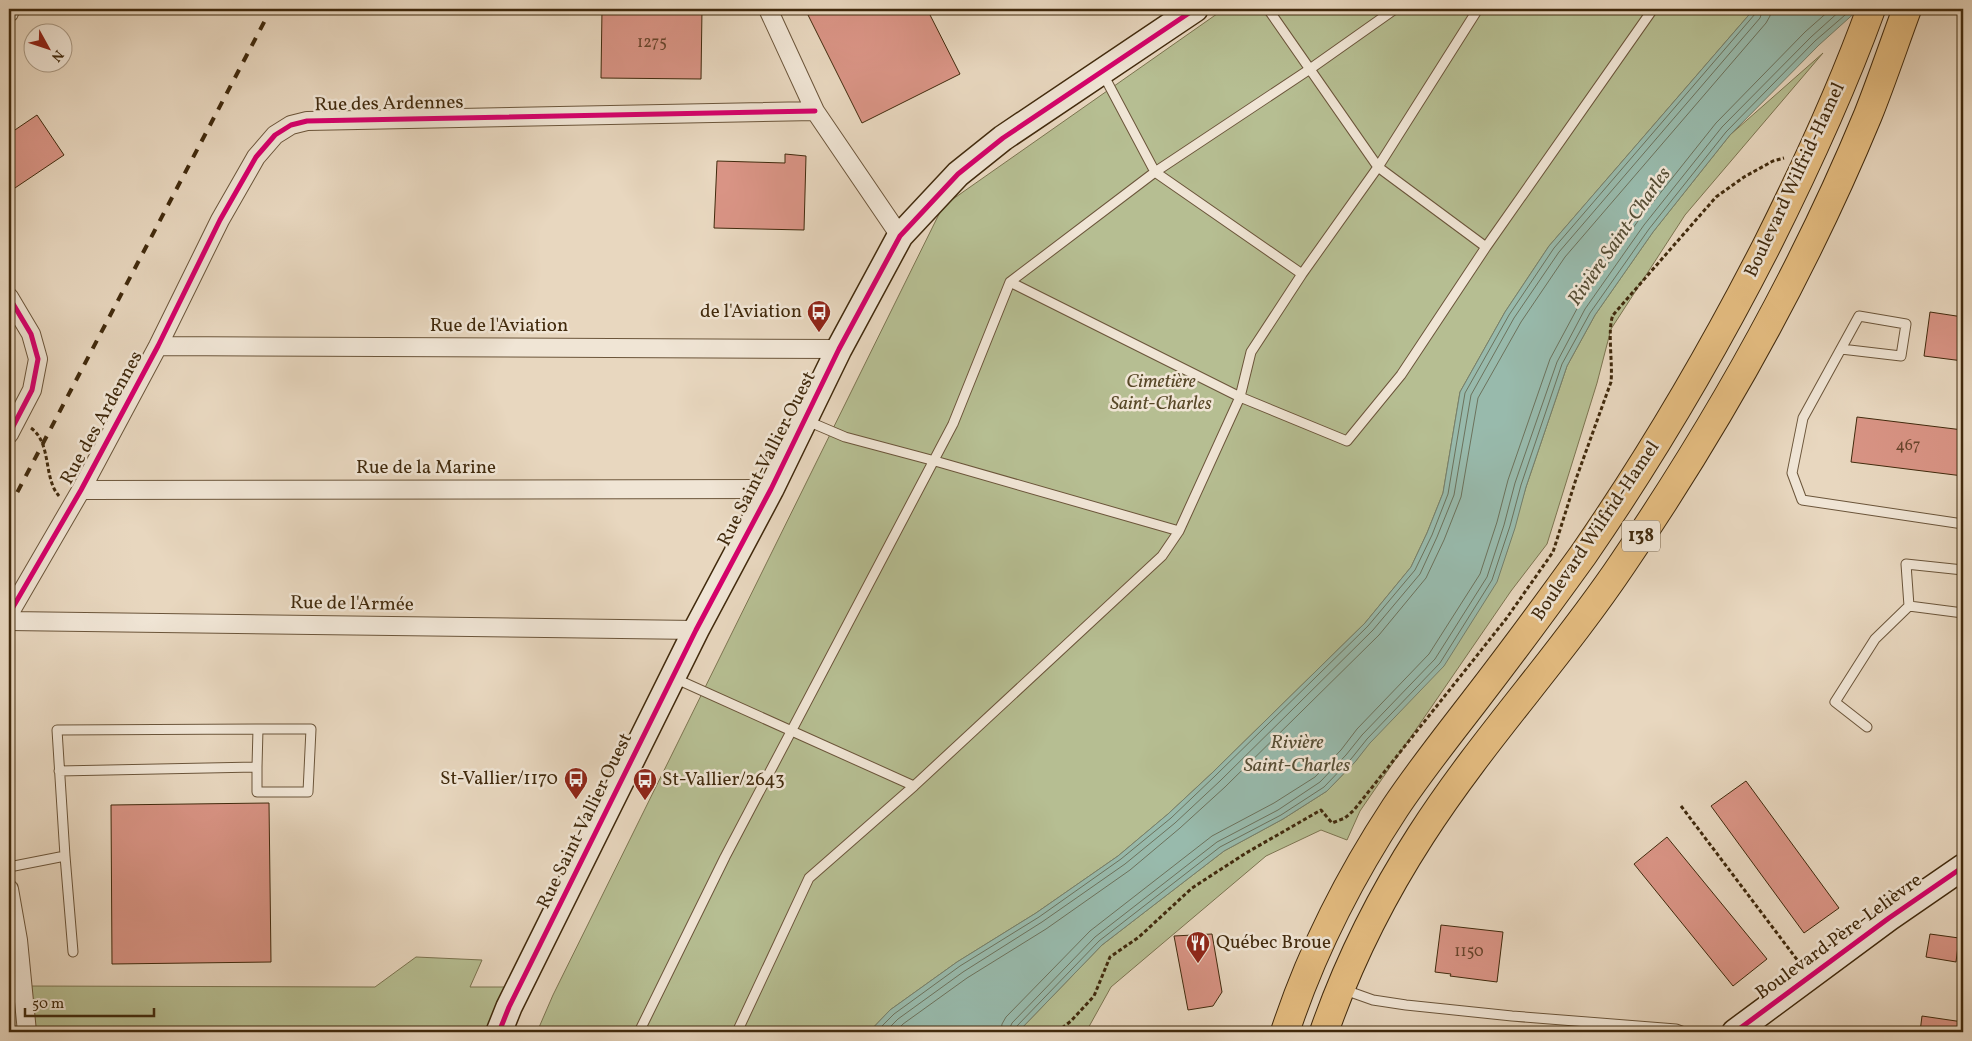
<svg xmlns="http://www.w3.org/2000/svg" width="1972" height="1041" font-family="Vollkorn,serif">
<rect width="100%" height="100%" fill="#e8d7bf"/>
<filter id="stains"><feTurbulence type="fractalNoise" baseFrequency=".004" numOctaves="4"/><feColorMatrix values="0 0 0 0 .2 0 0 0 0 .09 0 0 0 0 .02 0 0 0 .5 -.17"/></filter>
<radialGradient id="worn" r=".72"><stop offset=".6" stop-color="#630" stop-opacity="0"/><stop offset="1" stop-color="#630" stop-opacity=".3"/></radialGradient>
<!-- green -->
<path fill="#b6be92" stroke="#7c7450" d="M1224,9h530l-205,237 -44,66 -45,80 -17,101 -16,40 -16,34 -46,56 -153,150 -44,41 -50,42 -82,57 -79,49 -67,48 -21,22h-332l16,-37 390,-789z
M1823,53l-138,162 -74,114 -14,54 -50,161 -36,47 -151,220 -13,29 -26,-10 -55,26 -155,131 -25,45h-68l84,-87 122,-94 59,-32 44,-28 28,-29 151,-208 20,-67 41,-121 28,-51 58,-83 77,-97z
M9,937l1,6 2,56 -3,-1z
M416,957l66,3 -12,27h49l-20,45h-474l-2,-46 352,1z"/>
<!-- water -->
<path fill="#98baac" stroke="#75806c" d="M1754,9h105l-40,36 -89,90 -77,97 -58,83 -28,51 -41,121 -11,41 -18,54 -53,84 -74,77 -15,19 -28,29 -44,28 -59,32 -122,94 -84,87h-149l21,-22 67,-48 79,-49 82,-57 50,-42 44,-41 153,-150 46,-56 16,-34 16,-40 17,-101 45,-80 44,-66z"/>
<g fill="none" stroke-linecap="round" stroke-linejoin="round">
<!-- shore -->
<path stroke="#6c725c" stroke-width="1" d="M876,1032l18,-18 66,-48 79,-49 82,-58 50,-41 44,-42 153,-150 47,-56 17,-35 16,-41 17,-101 44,-78 45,-67 201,-234 2,-5
M885,1032l13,-13 65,-47 79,-50 83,-58 50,-41 45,-42 153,-151 47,-56 17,-37 17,-42 17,-100 43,-77 45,-66 201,-234 3,-9
M895,1032l8,-8 64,-46 79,-49 84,-59 50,-42 45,-41 154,-152 47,-57 18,-38 17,-43 17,-99 43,-76 44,-65 201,-234 4,-7 1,-7
M1001,1032l1,-8 4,-7 84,-86 122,-95 62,-33 41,-26 26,-27 16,-21 72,-75 51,-80 17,-52 11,-42 42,-121 29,-54 59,-84 78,-98 89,-91 26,-23
M1008,1032l4,-9 83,-86 122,-95 61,-32 42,-28 26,-27 16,-20 73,-76 52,-82 17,-52 11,-42 42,-121 28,-53 59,-84 78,-98 89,-90 31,-28
M1015,1032l1,-5 83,-86 121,-94 61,-32 43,-28 27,-28 16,-20 73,-76 52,-83 18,-54 11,-41 41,-121 28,-51 59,-84 77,-97 89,-91 37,-32"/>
</g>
<!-- building -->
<path fill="#d99485" stroke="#412a0d" d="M602,9h100l-1,70 -100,-1z
M805,9h122l33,65 -98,49z
M37,115l27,40 -55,37v-58z
M785,154l21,2 -2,74 -90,-2 3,-67 68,2z
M1930,312l33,5v44l-39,-5z
M1857,417l106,13v46l-112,-14z
M1746,781l93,127 -35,25 -93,-127z
M269,803l2,159 -159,2 -1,-159z
M1667,837l100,122 -34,27 -99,-122z
M1441,925l62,7 -6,50 -47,-6 1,-2 -16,-2z
M1212,934l10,58 -9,14 -25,4 -14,-74z
M1930,934l29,4 -3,24 -30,-5z
M1922,1016l41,6v10h-43z"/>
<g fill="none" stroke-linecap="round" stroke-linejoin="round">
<!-- lane casing -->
<g stroke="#6b553a" stroke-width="11">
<path id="lane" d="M1268,9l110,158 108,80
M1103,74l52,98 147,102
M1010,282l230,115 107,44 54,-66 85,-128 167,-238
M1841,349l60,7 5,-32 -47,-8 -56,102 -11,55 10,27 161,24
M805,420l40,17 90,24 244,70 61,-134 11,-45 51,-78 76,-107 100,-158
M1909,606l54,7
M674,678l240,108 248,-230 17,-25
M1867,727l-32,-25 40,-63 34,-33 -3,-42 57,6
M257,767v25h51l3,-63h-53
M59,771l198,-4 1,-38 -201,1 8,126
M9,867l56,-11 8,96
M1342,989l31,11 33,5 106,11 164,13 8,3
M639,1032l86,-175 228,-433 57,-142 145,-110 155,-103 85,-60
M737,1032l72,-154 105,-92"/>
</g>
<!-- street casing -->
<g stroke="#6b553a" stroke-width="20">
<path id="street" d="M768,9l47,102 85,125
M9,13l1,-4
M9,297l22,37 7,25 -6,31 -23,44
M158,346l681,3
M81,490l690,-1
M9,614l72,-124 77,-144 62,-126 36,-63 19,-22 16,-10 16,-4 508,-10
M9,621l687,9
M9,889l9,51 9,92"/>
</g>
<!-- secondary casing -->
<g stroke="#412a0d" stroke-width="28">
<path id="secondary" d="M499,1032l10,-25 187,-377 75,-141 68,-140 61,-113 58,-62 45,-36 192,-129
M1735,1032l154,-114 74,-51"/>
</g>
<!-- primary casing -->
<g stroke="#412a0d" stroke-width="30">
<path id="primary" d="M1285,1032c26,-79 64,-154 110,-224 24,-36 51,-70 78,-105 37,-48 74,-98 110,-148 69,-100 130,-204 185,-312 38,-76 74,-154 103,-234
M1324,1032c24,-69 57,-135 97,-197 61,-95 139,-178 202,-272 95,-140 180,-291 245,-448 14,-35 26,-71 39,-106"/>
</g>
<!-- path -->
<path stroke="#412a0d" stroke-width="3" stroke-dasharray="4 2.5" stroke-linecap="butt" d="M31,428c21,15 12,50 28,68
M1681,806l117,155
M1057,1032l14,-11 23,-25 16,-39 29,-20 53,-49 54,-35 75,-43 11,13 13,-5 9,-8 152,-191 47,-67 23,-73 35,-97c2,-19 -4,-52 2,-67l103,-118 28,-20 29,-16 11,-3"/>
<!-- lane -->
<use href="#lane" stroke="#f0e5d5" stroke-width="9"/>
<!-- street -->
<use href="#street" stroke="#f0e5d5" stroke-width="18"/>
<!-- secondary -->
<use href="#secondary" stroke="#f0e5d5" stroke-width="25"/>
<!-- primary -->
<use href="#primary" stroke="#e4bc80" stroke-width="28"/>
<!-- rail -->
<path stroke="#412a0d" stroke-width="4" stroke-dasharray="9 9" stroke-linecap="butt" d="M9,508l262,-499"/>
<!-- cycleway casing -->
<g stroke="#f0e5d5" stroke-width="8">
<path id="cycleway" d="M9,297l22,37 7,25 -6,31 -23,44
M9,614l72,-124 77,-144 62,-126 36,-63 19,-22 16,-10 16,-4 508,-10
M499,1032l10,-25 187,-377 75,-141 68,-140 61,-113 58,-62 45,-36 192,-129
M1735,1032l154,-114 74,-51"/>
</g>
<!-- cycleway -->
<use href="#cycleway" stroke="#d6006c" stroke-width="5"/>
</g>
<!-- icons -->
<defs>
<g id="bus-pin" transform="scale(1.25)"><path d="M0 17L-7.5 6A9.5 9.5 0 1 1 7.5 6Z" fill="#8f2418" stroke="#f0e5d5"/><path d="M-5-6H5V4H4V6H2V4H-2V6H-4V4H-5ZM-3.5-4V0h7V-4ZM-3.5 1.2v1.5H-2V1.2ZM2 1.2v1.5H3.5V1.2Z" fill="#fff"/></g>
<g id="restaurant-pin" transform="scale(1.25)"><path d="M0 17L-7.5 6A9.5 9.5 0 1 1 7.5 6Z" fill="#8f2418" stroke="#f0e5d5"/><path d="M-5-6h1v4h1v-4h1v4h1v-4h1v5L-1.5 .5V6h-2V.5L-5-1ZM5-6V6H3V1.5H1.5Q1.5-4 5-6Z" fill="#fff"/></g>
</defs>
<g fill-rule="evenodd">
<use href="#bus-pin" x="819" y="312"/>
<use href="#bus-pin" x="576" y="779"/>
<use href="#bus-pin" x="645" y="780"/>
<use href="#restaurant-pin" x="1198" y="943"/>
</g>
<g text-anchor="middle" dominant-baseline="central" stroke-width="5" stroke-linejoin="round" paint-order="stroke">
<!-- number labels -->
<g font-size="16" fill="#67442b">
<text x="652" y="43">1275</text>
<text x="1908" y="446">467</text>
<text x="1469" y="952">1150</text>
</g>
<!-- shield labels -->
<rect fill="#f0e5d5" stroke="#766249" stroke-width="1" x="1622" y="520.5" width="38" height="31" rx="4"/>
<g font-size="18" font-weight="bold" fill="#412a0d">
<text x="1641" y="536">138</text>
</g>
<!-- street labels -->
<g font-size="19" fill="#412a0d" stroke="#f0e5d5">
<text transform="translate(389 104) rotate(-1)">Rue des Ardennes</text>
<text transform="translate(1795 180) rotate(-65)">Boulevard Wilfrid-Hamel</text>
<text x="499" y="326">Rue de l'Aviation</text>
<text transform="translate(102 418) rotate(-61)">Rue des Ardennes</text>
<text transform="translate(767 459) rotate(-63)">Rue Saint-Vallier Ouest</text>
<text x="426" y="468">Rue de la Marine</text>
<text transform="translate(1596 531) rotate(-56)">Boulevard Wilfrid-Hamel</text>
<text transform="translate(352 604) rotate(1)">Rue de l'Armée</text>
<text transform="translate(585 821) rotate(-64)">Rue Saint-Vallier Ouest</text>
<text transform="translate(1839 937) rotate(-36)">Boulevard Père-Lelièvre</text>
</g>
<!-- poi labels -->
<g font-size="19" fill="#412a0d" stroke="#f0e5d5" text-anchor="end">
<text x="802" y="312">de l'Aviation</text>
<text x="558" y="779">St-Vallier/1170</text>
<text x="662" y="780" text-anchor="start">St-Vallier/2643</text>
<text x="1216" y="943" text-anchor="start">Québec Broue</text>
</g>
<!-- park labels -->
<g font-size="19" font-style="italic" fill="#584828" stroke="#f0e5d5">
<text x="1161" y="382">Cimetière<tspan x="1161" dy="22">Saint-Charles</tspan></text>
</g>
<!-- water labels -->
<g font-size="20" font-style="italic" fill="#574e35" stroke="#f0e5d5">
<text transform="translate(1620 237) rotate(-55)">Rivière Saint-Charles</text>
<text x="1297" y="743">Rivière<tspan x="1297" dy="23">Saint-Charles</tspan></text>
</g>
</g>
<!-- margin -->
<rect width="1972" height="1041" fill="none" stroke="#e8d7bf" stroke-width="30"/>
<rect x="10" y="10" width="1952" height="1021" fill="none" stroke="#412a0d" stroke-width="2.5"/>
<rect x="15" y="15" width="1942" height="1011" fill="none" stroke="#412a0d"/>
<!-- north arrow -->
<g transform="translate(48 48) rotate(130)"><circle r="24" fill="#f0e5d5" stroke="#aa9a85"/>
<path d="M0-4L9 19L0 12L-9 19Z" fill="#8f2418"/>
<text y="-8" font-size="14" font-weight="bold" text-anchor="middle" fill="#412a0d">N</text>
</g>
<!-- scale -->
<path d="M25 1008v8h129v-8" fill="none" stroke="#412a0d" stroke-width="2.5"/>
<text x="32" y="1008" font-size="15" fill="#412a0d" stroke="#f0e5d5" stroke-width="4" paint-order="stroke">50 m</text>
<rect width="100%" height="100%" filter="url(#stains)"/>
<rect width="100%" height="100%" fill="url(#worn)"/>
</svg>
